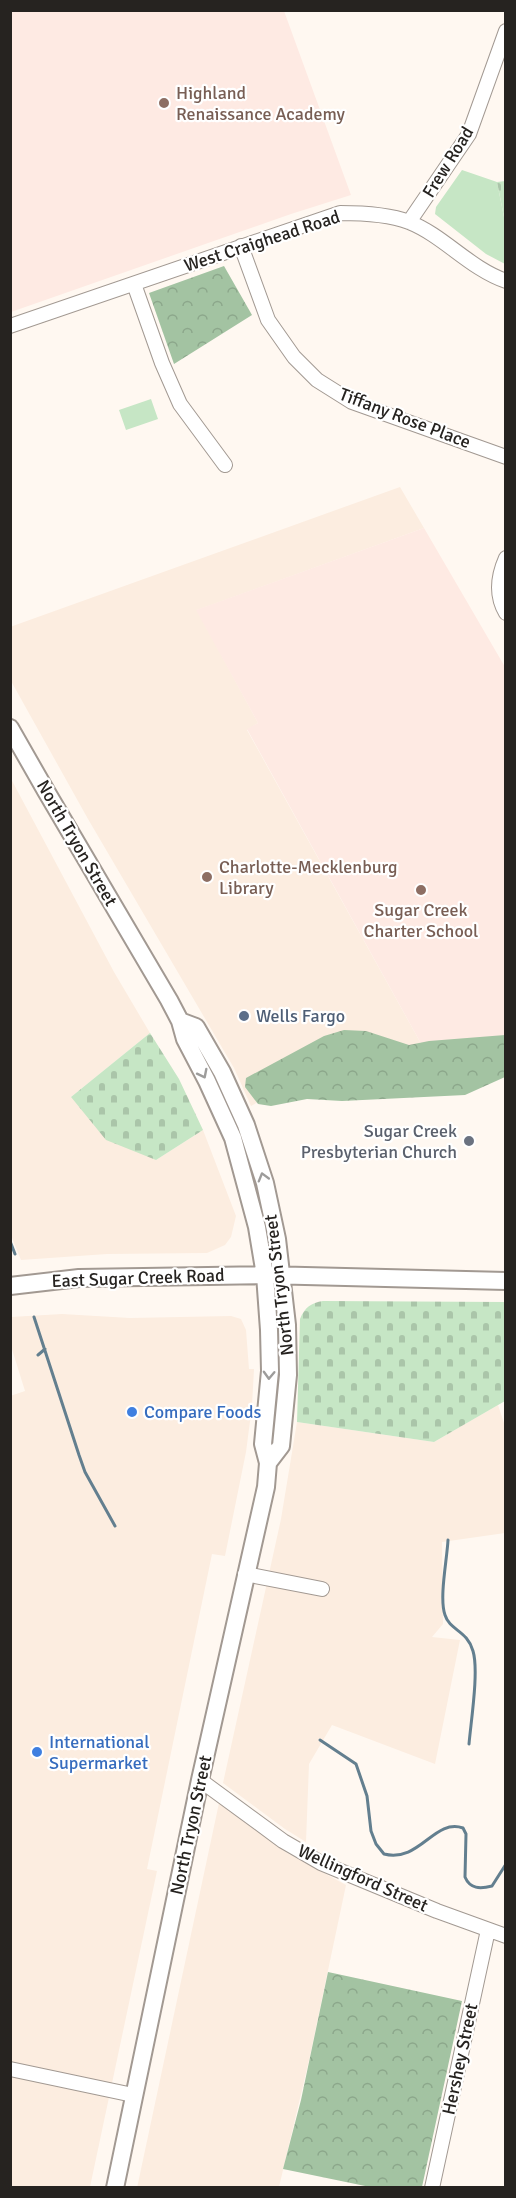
<svg xmlns="http://www.w3.org/2000/svg" width="516" height="2198" font-family="Signika,sans-serif">
<defs>
<pattern id="forest-crowns" width="20" height="18" patternUnits="userSpaceOnUse" patternTransform="scale(1.5)"><rect width="20" height="18" fill="#a3c3a2"/><path d="M2 6a3 3 0 1 1 6 0M12 15a3 3 0 1 1 6 0" fill="none" stroke="#8ca78b"/></pattern>
<pattern id="cemetery-stones" width="16" height="16" patternUnits="userSpaceOnUse" patternTransform="scale(1.5)"><rect width="16" height="16" fill="#c6e6c5"/><path d="M2 7V4a2 2 0 0 1 4 0v3zM10 15v-3a2 2 0 0 1 4 0v3z" fill="#aac5a9"/></pattern>
</defs>
<rect width="100%" height="100%" fill="#fff8f1"/>
<!-- built -->
<path fill="#fcede0" d="M400,487l24,41 -227,82 61,113 -11,7 182,328 -63,-17 -115,65 -17,-38 -146,-249 -77,-138 -1,-54z
M10,777l104,195 36,61 -79,64 85,63 47,-30 33,86 -5,21 -6,8 -18,8 -100,1 -86,6 -11,-27z
M62,1314l68,4 101,-2 10,3 5,11 3,39h5l-2,37 -6,46 -21,104 -13,-2 -65,315 10,2 -67,316h-79l-1,-791 15,-5 -14,-45v-29z
M498,1405l7,21v107l-63,9 1,82 -11,13 28,3 -25,124 -103,-39 -23,39 -3,78 -21,-13 -62,-46 58,-264 16,-97 137,20z
M219,1803l68,50 59,32 -36,171 -31,131 -142,1z"/>
<!-- education -->
<path fill="#feeae3" d="M10,11h274l67,184 -60,19 -280,98z
M424,528l81,139v384l-76,7 -182,-329 11,-6 -62,-113z"/>
<!-- green -->
<path fill="#c6e6c5" d="M462,170l35,12 8,40v42l-19,-10 -51,-40 1,-7z
M151,399l7,20 -32,11 -7,-20z"/>
<!-- forest -->
<path fill="url(#forest-crowns)" d="M224,266l28,49 -78,49 -25,-71z
M344,1030l22,1 43,14 20,-4 76,-6v42l-40,18 -123,6 -35,-2 -36,7 -13,-2 -13,-17 1,-9 78,-42z
M328,1972l134,29 -40,186h-52l-87,-18 18,-69z"/>
<!-- cemetery -->
<path fill="url(#cemetery-stones)" d="M505,181h1l-1,41 -8,-40z
M150,1033l29,46 24,51 -47,30 -50,-20 -35,-43z
M323,1301l182,1v99l-71,41 -137,-20 3,-103c5,-12 11,-16 23,-18z"/>
<g fill="none" stroke-linecap="round" stroke-linejoin="round">
<!-- stream -->
<path stroke="#637f8f" stroke-width="3" d="M10,1241l5,13
M34,1317l45,138 6,17 30,54
M38,1355l7,-6
M448,1540c-1,20 -9,58 -3,75 5,16 22,15 28,36 6,20 -2,70 -4,93
M320,1740l36,24 11,32 4,35 5,13 8,10c36,9 50,-36 79,-26l3,6 -1,43c5,12 15,12 27,9l14,-22"/>
<!-- minor casing -->
<g stroke="#a29992" stroke-width="16">
<path id="minor" d="M409,222l60,-88 37,-103
M241,246l27,74 26,37 23,23 35,22 154,55
M134,284l28,79 18,41 45,61
M10,326l330,-113c22,0 48,1 69,9 35,14 60,46 97,59
M506,558c-8,18 -10,38 0,55
M245,1574l77,15
M200,1780l83,61 38,22 116,48 69,25
M10,2069l123,26
M432,2188l56,-258"/>
</g>
<!-- major casing -->
<g stroke="#a29992" stroke-width="20">
<path id="major" d="M10,728l36,63 123,209 11,21 5,18 22,42 26,57 24,89 8,48 4,55 1,41 -7,73 5,19 -2,24 -66,293 -85,408
M180,1021l16,6 26,45 24,53 19,58 12,56 10,86 1,50 -7,71 -13,17
M10,1286l69,-8 186,-3 241,6"/>
</g>
<!-- minor -->
<use href="#minor" stroke="#fff" stroke-width="14"/>
<!-- major -->
<use href="#major" stroke="#fff" stroke-width="16"/>
</g>
<!-- one-way arrows -->
<defs><path id="oneway-chevron" d="M-2-3.5L2.5 0L-2 3.5" fill="none" stroke-width="1.6" stroke-linecap="round" stroke-linejoin="round" transform="scale(1.5)"/></defs>
<g stroke="#9d9c9b">
<use href="#oneway-chevron" transform="translate(203 1074) rotate(63)"/>
<use href="#oneway-chevron" transform="translate(263 1177) rotate(-106)"/>
<use href="#oneway-chevron" transform="translate(269 1375) rotate(92)"/>
</g>
<!-- markers -->
<g fill="#8d6e63" stroke="#fff" stroke-width="2">
<circle cx="164" cy="103" r="6"/>
<circle cx="207" cy="877" r="6"/>
<circle cx="421" cy="890" r="6"/>
</g>
<circle fill="#5c6f8a" stroke="#fff" stroke-width="2" cx="244" cy="1016" r="6"/>
<circle fill="#6b7280" stroke="#fff" stroke-width="2" cx="469" cy="1141" r="6"/>
<g fill="#3f7fe0" stroke="#fff" stroke-width="2">
<circle cx="132" cy="1412" r="6"/>
<circle cx="37" cy="1752" r="6"/>
</g>
<g text-anchor="middle" dominant-baseline="central" stroke-width="4.5" stroke-linejoin="round" paint-order="stroke">
<!-- education labels -->
<g font-size="18" fill="#785e54" stroke="#fff" text-anchor="start">
<text x="176" y="93">Highland<tspan x="176" dy="21">Renaissance Academy</tspan></text>
<text x="219" y="867">Charlotte-Mecklenburg<tspan x="219" dy="21">Library</tspan></text>
<text x="421" y="910" text-anchor="middle">Sugar Creek<tspan x="421" dy="21">Charter School</tspan></text>
</g>
<!-- street labels -->
<g font-size="18" fill="#262320" stroke="#fff">
<text transform="translate(448 162) rotate(-58)">Frew Road</text>
<text transform="translate(262 241) rotate(-18)">West Craighead Road</text>
<text transform="translate(405 418) rotate(21)">Tiffany Rose Place</text>
<text transform="translate(77 843) rotate(60)">North Tryon Street</text>
<text transform="translate(138 1278) rotate(-2)">East Sugar Creek Road</text>
<text transform="translate(279 1285) rotate(-97)">North Tryon Street</text>
<text transform="translate(191 1825) rotate(-78)">North Tryon Street</text>
<text transform="translate(363 1878) rotate(24)">Wellingford Street</text>
<text transform="translate(460 2059) rotate(-78)">Hershey Street</text>
</g>
<!-- service labels -->
<g font-size="18" fill="#4e5e75" stroke="#fff" text-anchor="start">
<text x="256" y="1016">Wells Fargo</text>
</g>
<!-- worship labels -->
<g font-size="18" fill="#5b616d" stroke="#fff" text-anchor="end">
<text x="457" y="1131">Sugar Creek<tspan x="457" dy="21">Presbyterian Church</tspan></text>
</g>
<!-- shop labels -->
<g font-size="18" fill="#366cbe" stroke="#fff" text-anchor="start">
<text x="144" y="1412">Compare Foods</text>
<text x="49" y="1742">International<tspan x="49" dy="21">Supermarket</tspan></text>
</g>
</g>
<!-- border -->
<rect width="516" height="2198" fill="none" stroke="#262320" stroke-width="24"/>
</svg>
